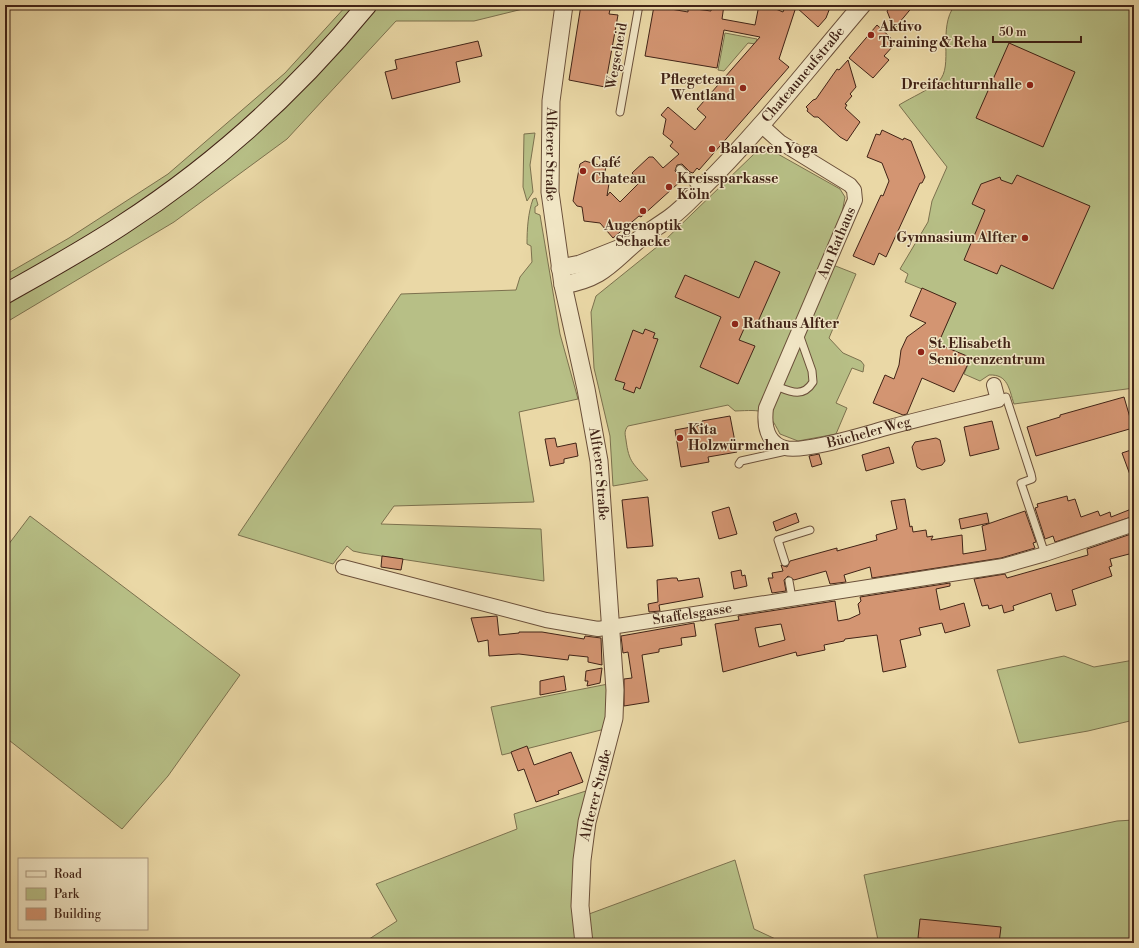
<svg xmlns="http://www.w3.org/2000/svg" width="1139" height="948" font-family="'Libre Bodoni',serif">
<rect width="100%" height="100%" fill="#ead8a6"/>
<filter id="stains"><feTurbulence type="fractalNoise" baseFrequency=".005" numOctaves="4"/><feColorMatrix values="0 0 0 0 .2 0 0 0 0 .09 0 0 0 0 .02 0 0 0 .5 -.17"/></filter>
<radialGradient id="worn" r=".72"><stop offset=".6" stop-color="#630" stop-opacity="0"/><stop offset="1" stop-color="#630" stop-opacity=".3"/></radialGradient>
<!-- green -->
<path fill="#b7bf86" stroke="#7c714e" d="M347,5h192l-65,16h-78l-109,118 -113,83 -169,101v-48l64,-37 99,-64 117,-101z
M955,5h179v383l-120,16c-5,-15 -6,-30 -25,-29l-9,6 -16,-7 5,-12 -34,-13 21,-46 -51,-21 3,-8 -8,-5 28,-47 4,-21 15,-34 -48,-62c13,-8 30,-15 40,-24 15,-15 -2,-53 16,-76z
M725,33l32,6 -1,5 -8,-1 -24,28 -6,-1z
M535,133l-5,32 3,27 -6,9 -4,-14 1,-53z
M769,149l71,40 5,8 -3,16 -5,11 -4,41 23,9 -27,64 14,15 18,8 3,4 -1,7 -11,-4 -16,35 11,5 -11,26 -38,7 -18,-7c-13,-26 -17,-24 -45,-23l-7,-6 -100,21c-4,5 -3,8 -2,14 3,23 7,23 22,40l-35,6 -3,-50 -16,-68 -3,-56 5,-16 67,-54 91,-88z
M536,198l2,7 -3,2v6l5,2 20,119 18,65 -59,13 15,90 -140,4 -13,18 160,5 3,52 -182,-28 -9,-2 -6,-5 -14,18 -95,-29 163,-241 115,-4 4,-13 12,-15 -1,-16 -4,-2c0,-15 1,-31 6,-45z
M30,516l210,159 -72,101 -46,53 -117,-92v-188z
M1064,656l30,11 40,-7v60l-46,11 -69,12 -22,-73z
M608,684l-3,45 -103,26 -11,-48z
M589,790l-11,153h-215l34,-22 -21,-37 141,-55 -3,-15z
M1134,820v123h-267l11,-3 -14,-65 253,-54z
M735,860l19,69 30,14h-192l-3,-29z"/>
<!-- building -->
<path fill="#d39572" stroke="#412316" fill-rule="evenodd" d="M581,5h30l-2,9 9,1 -13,72 -36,-7z
M712,5h12l-2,14 33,6 4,-20h7l17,7 3,-7h45l-5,13 -8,9 -22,-20 -17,52 10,8 -90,103 -2,-2 -4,5 -3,-1 -8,-8 -5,1 -2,6 8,8 -42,38 -2,-1 -26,22 -13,-15 -16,-2 -2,-14 -5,-1 -4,-5 7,-37 5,-3 21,6 -2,8 6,2 -3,19 3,-4 10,10 20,-20 -8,-9 17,-16h4l10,11 16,-14 -9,-8 3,-4 -10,-8 3,-15 -5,-4 7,-8 27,23 11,-13 -9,-8 63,-72 -36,-7 -7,38 -72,-12 9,-50 34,6v-4l23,3z
M892,5h22l-20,24 -7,-18z
M877,25l14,13 -2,3 5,4 -10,11 5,4 -16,18 -24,-20z
M478,41l4,15 -26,6 4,20 -68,17 -7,-27 12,-3 -2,-9z
M1009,43l66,29 -32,75 -67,-29z
M848,60l8,27 -6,7 2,2 -7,8 2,1 -2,3 15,14 -13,19 -7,-4 -22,-20h-4l-7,-6 1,-2 -2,-2 7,-7 3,-1 21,-30 2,1z
M882,130l21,10 1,-2 7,3 14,36 -3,6h-2l-34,74 -7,-4 -5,12 -21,-9 28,-61 2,1 6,-15 -7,-18 -15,-6 9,-23 4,1z
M1017,175l73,31 -37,83 -52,-24 -4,9 -33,-14 21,-50 -13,-6 9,-20 19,-7 1,3 11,4z
M755,261l25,11 -24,54 -9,-4 -8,18 16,6 -17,38 -38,-17 21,-50 -46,-20 10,-22 54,23z
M922,288l34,15 -18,41 29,12 -2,5 4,1 -15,30 -32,-14 -15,36 -4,1 -30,-12 12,-28 9,4 5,-14 2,-15 6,-13 19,-14 -16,-7z
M645,329l10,4 -2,5 5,1 -18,50 -4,-2 -2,6 -11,-4 2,-6 -10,-3 18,-50 10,4z
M1124,397l9,31 -97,28 -9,-29 33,-10v-2z
M730,416l7,36 -29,5 1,5 -28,5 -6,-37 27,-5v-4z
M992,421l7,28 -29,7 -6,-29z
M555,438l2,9 19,-4 2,13 -14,3v4l-14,3 -5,-27z
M936,438l4,2 5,21 -3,4 -20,5 -5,-3 -5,-20 3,-5z
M889,447l5,16 -28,8 -4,-16z
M1134,449v34h-1l-11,-30z
M819,454l3,10 -10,3 -3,-11z
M1067,496l1,5 7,-2 6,18 17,-6 2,5 10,-4 1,5 23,-9v8l-79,26 -2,-6 -8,3 -10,-31 3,-1 -1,-3z
M648,497l5,49 -26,2 -5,-48z
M905,499l5,28 2,-1 1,6 13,-2 1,7 6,-1 -2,4 31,-5 1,19 23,-4 -4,-24 43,-15 11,31 -3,1 2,5 -34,10 -129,20 -2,-11 -26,8 2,7 -16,2 -4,-13 -32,9 -6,-4 -4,4 2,11 -14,2 -4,-15h5l-1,-5 11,-2 -2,-6 6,2 3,-6 47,-13v3l40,-11 -1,-5 21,-6 -6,-28z
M729,507l8,27 -18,5 -7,-27z
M796,513l3,9 -23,9 -3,-9z
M987,513l2,10 -28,6 -2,-10z
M1134,533v5l-4,1 3,14 -23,6 2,7 -3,1 3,9 -40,14 4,15 -20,6 -5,-18 -38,13 1,4 -10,3 -2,-8 -13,4 -1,-4 -6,1 -8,-27 31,-5 2,4 81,-23 -1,-6z
M382,556l21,3 -2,11 -20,-3z
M741,570l1,6 3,-1 2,11 -13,3 -3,-17z
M672,578h5l1,3 21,-3 4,19 -44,8 1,6 -11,1 -1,-8 10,-2 -1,-22z
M950,583v3l-14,3 4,21 24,-7 6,23 -25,7 -3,-10 -23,5 2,7 -21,5 6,27 -23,5 -6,-37 -32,4 -1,2 -20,4 1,5 -28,6 -1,-4 -73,20 -8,-48 24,-4 -1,-4 97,-15 3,20 11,-2 11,-5 -2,-10 3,-3 -1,-4zM781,624l4,16 -26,7 -4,-19z
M497,616l2,19 20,-2v-1h23l42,7 1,-3 16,2 1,27 -14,-3v-5l-19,-2 -1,5 -49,-6 -30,2 -1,-16 -10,2 -7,-24z
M694,623l2,13 -15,2 1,7 -23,4v3l-17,3 7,47 -25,4v-27l8,-1 -4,-26 -5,1 -2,-17z
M602,668l-2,15 -13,3 1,-5h-3l1,-10z
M564,676l2,14 -26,5v-14z
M527,746l7,19 37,-13 12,30 -25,9 1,3 -23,8 -12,-33 -6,2 -7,-19z
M920,919l81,8 -2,16h-36l-45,-5z"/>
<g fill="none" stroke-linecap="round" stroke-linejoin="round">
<!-- service casing -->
<g stroke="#6b503a" stroke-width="9">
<path id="service" d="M620,112l19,-107
M680,169l20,21
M776,386c15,6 27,12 37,-4l-1,-11 -13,-37
M998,400l8,-3 25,77 1,5 -11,4 24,71
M739,464l2,-3 45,-10
M785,562l-7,-22 32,-10
M789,581l3,17"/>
</g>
<!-- minor casing -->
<g stroke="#6b503a" stroke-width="16">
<g id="minor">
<path id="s1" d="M761,125l19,17 70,43 4,5 1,10 -89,208c-2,16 0,35 19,40 19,5 79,-14 101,-20 37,-10 75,-19 112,-28l-4,-15"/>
<path id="s2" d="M343,567l203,53 52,9 405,-63 42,-12 89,-30"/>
</g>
</g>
<!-- tertiary casing -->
<g stroke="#6b503a" stroke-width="19">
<g id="tertiary">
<path id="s3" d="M564,5l-13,96 -1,91 13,93 23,104 13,72 16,229 -1,28 -27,104 -5,38 -2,46 4,37"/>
<path d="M560,268l20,-4 48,-19"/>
<path id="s4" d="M563,285c39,-7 46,-20 74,-44 11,-9 23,-16 34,-24 11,-8 20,-18 29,-27 59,-58 109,-123 162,-185"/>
</g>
</g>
<!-- secondary casing -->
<g stroke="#412316" stroke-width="21">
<path id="secondary" d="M5,294c39,-22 79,-44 117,-69 93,-60 175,-135 245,-220"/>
</g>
<!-- service -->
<use href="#service" stroke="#f1e6c5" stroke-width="7"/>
<!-- minor -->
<use href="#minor" stroke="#f1e6c5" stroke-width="14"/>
<!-- tertiary -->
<use href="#tertiary" stroke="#f1e6c5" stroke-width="17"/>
<!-- secondary -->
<use href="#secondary" stroke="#f1e6c5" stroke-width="19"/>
</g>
<!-- markers -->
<g fill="#8f2418" stroke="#f1e6c5" stroke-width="1.5">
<circle cx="871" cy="35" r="4"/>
<circle cx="1030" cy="85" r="4"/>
<circle cx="743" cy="88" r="4"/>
<circle cx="712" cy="149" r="4"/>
<circle cx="583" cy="171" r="4"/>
<circle cx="669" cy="187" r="4"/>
<circle cx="643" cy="211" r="4"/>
<circle cx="1025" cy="238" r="4"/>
<circle cx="735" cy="324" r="4"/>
<circle cx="921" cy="352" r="4"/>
<circle cx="680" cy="438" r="4"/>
</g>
<g text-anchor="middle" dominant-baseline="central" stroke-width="3" stroke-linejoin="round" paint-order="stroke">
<!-- poi labels -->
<g font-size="14" font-weight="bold" fill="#412316" stroke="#f1e6c5" text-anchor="start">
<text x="879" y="27">Aktivo<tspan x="879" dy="16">Training &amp; Reha</tspan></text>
<text x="735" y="80" text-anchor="end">Pflegeteam<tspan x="735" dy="16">Wentland</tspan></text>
<text x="1022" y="85" text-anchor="end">Dreifachturnhalle</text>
<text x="720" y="149">Balancen Yoga</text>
<text x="591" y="163">Café<tspan x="591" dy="16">Chateau</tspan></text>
<text x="677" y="179">Kreissparkasse<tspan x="677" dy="16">Köln</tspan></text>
<text x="643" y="226" text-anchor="middle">Augenoptik<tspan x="643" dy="16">Schacke</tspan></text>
<text x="1017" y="238" text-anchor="end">Gymnasium Alfter</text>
<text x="743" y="324">Rathaus Alfter</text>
<text x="929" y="344">St. Elisabeth<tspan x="929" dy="16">Seniorenzentrum</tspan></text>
<text x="688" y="430">Kita<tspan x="688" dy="16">Holzwürmchen</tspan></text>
</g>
<!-- street labels -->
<g font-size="14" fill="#412316" stroke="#f1e6c5">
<text transform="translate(617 56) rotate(-80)">Wegscheid</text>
<text stroke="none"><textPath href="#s4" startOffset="324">Chateauneufstraße</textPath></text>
<text stroke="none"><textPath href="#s3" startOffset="150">Alfterer Straße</textPath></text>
<text transform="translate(837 243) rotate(-67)">Am Rathaus</text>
<text stroke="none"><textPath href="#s1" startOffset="485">Bücheler Weg</textPath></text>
<text stroke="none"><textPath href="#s3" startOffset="474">Alfterer Straße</textPath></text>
<text stroke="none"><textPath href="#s2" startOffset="358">Staffelsgasse</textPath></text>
<text transform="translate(596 795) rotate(-76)">Alfterer Straße</text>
</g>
</g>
<!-- margin -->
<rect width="1139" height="948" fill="none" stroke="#ead8a6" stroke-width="20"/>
<rect x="6" y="6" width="1127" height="936" fill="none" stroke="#412316" stroke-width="2"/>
<rect x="10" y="10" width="1119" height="928" fill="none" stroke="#412316"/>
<!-- legend -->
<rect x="18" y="858" width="130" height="72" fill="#f1e6c5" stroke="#ab987f"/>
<rect x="26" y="871" width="20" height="6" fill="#f1e6c5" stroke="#ab987f"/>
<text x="54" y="878" font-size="12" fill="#412316">Road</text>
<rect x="26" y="888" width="20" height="12" fill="#b7bf86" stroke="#ab987f"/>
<text x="54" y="898" font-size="12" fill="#412316">Park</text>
<rect x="26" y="908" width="20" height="12" fill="#d39572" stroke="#ab987f"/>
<text x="54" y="918" font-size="12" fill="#412316">Building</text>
<!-- scale -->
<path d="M993 36v6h88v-6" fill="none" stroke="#412316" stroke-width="2"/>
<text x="999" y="36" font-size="12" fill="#412316" stroke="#f1e6c5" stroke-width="3" paint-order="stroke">50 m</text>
<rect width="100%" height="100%" filter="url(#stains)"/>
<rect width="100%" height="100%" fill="url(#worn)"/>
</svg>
